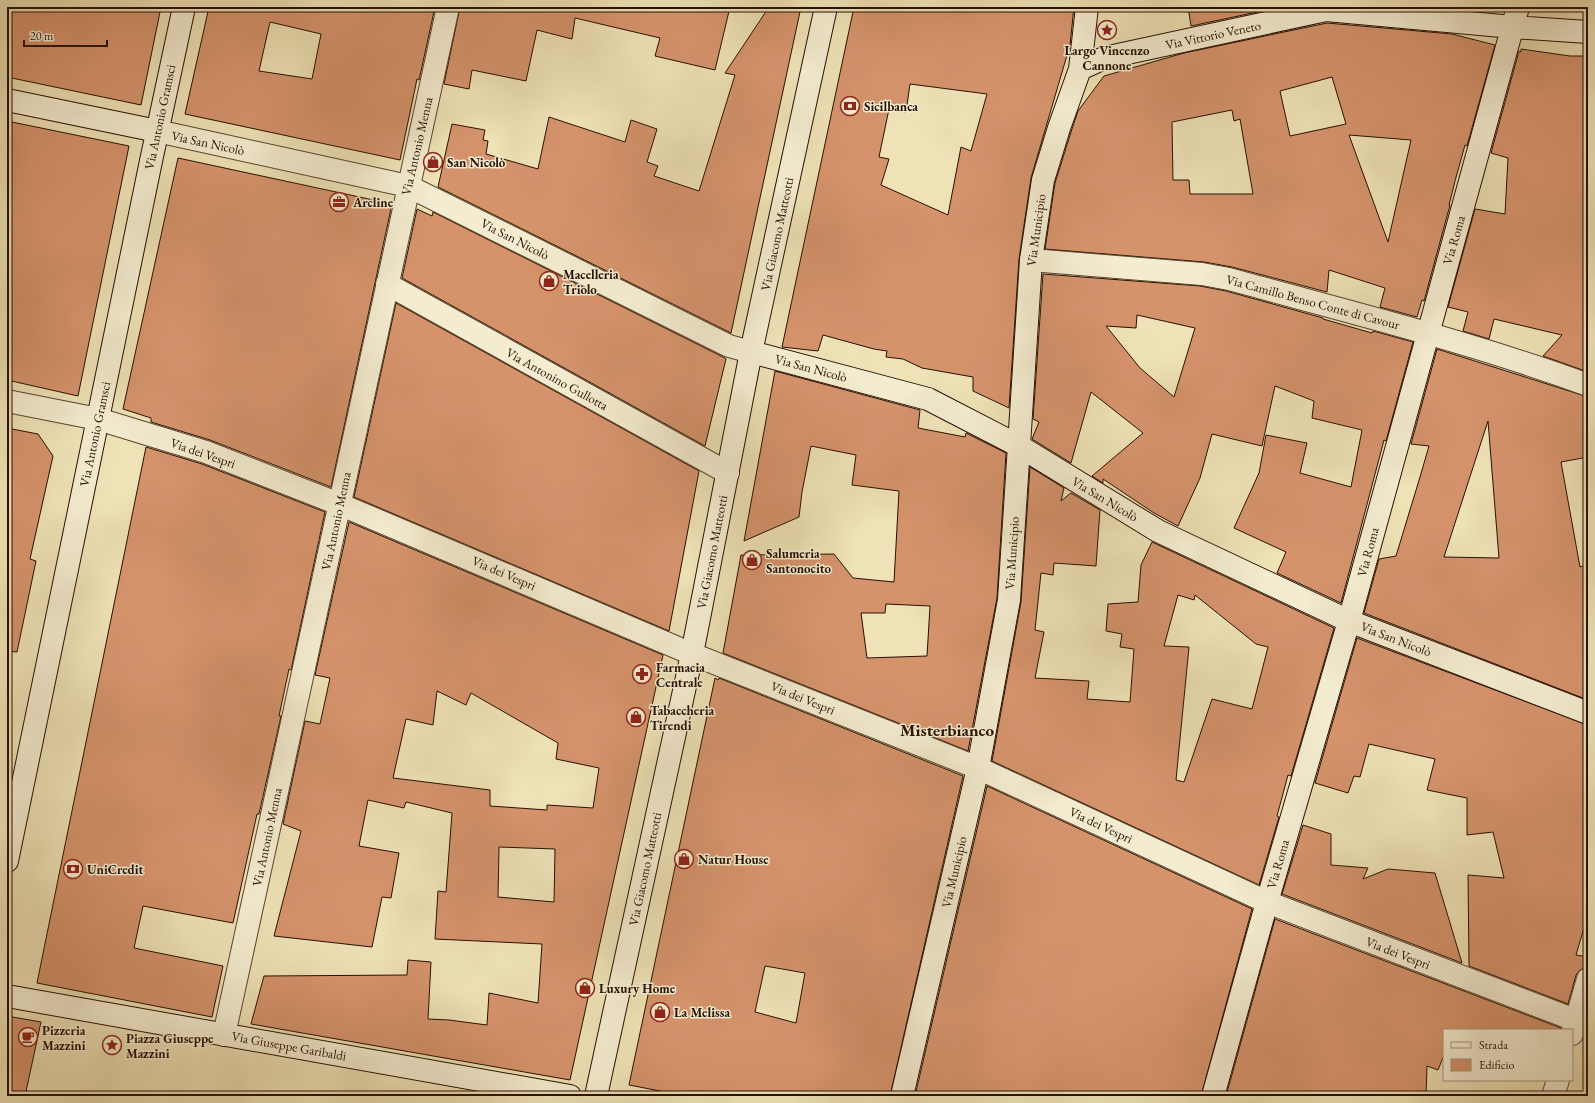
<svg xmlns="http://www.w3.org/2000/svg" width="1595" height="1103" font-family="'EB Garamond',serif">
<rect width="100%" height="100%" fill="#eee2b6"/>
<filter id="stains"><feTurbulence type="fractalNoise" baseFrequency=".005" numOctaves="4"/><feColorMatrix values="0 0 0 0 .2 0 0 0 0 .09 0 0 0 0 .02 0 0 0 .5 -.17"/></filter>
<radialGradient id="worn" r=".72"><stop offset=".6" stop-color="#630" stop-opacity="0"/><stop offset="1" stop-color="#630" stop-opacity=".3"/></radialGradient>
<!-- building -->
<path fill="#d5936c" stroke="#270f01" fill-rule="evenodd" d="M12,7h149l-20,98 -134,-28v-60l3,1z
M209,7h226l-16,73 -2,-1 -17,81 -215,-46zM270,22l51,12 -9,45 -53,-8z
M460,7h270l-15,63 -60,-14 5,-18 -85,-20 -3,21 -35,-9 -11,51 -54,-11 -3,19 -25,-5z
M769,7h32l-70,326 -293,-146 14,-63 33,6 -2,10 5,1 -2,13 52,15 11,-52 76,25 6,-22 26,9 -10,33 11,4 -4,10 45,15 36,-116 -10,-2z
M854,7h220l-4,38 -39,133 -12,81 -10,149 -36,-17v-14l-51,-9 -19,-9 -17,-2 1,-6 -13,-2 -51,-14 -5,16 -36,-4zM910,84l77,10 -16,57 -10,-4 -13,68 -67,-30 8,-26 -10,-2 10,-48 17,3z
M1188,7h93l-90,19z
M1327,23l125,11 43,11 -28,101 -2,-1 -10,36 -6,24h1l-26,96 -2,-1 -5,17 -37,-10 5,-19 -56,-18 -2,22 -95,-25 -28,-5 -159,-13 10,-66 16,-51 7,-21 26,-35 80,-23zM1332,77l14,47 -56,12 -10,-45zM1232,110l2,11 6,-2 13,75h-63l-1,-14h-16l-1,-58zM1349,135l62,5 -23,102z
M1521,49l49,7h18v316l-45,-16 19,-21 -68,-16 -5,20 -26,-8 5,-19 -20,-5 27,-98 30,5 3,-56 -17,-5 28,-102 2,1z
M7,121l122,25 -51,250 -71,-16z
M178,158l214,46 -61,283 -121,-47 -59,-18v-4l-28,-9z
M417,209l15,7 1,-4 292,146 1,1 -21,87 -303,-168z
M1043,274l157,12 26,5 97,27v1l49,14 1,-2 40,11 -27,99 -2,-1 -43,163 -64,-30 9,-21 -52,-24 25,-55 7,-38 41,8 -7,30 51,14 11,-57 -50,-12 2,-17 -39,-15 -13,60 -50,-12 -12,44 -22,48 -24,-13 -51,-34v4l-11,-7 51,-43 -52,-41 -20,71 -39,-24 7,-17 -6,-3zM1137,315l58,13 -21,69 -34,-29 -34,-42 30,2z
M396,303l303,168 -30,160 -315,-134z
M1437,349l151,48v60l-27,5 19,105 8,-3v136l-224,-87 15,-54 17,-3 24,-79 9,-31 -18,-2zM1488,421l11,137 -55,-1z
M775,371l145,39 -2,18 47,9 1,-4 40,20 -9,145 -29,153 -245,-98 18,-98 93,-1 19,24 41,4 5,-91 -47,-6 4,-30 -45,-9 -9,46 -3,25 -55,24zM886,604l44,2 -3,50 -60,2 -6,-45h24z
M7,428l31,6 15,22 -23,103 6,2 -19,91 -10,-1z
M146,447l56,17 123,48 -34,158 -2,-1 -10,47h2l-22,98h-2l-24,109 -90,-17 -9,42 89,18 -11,51 -175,-34z
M1030,467l34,21 -3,13 10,-8 29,17 -4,56 -42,-3 -1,12 -12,-2 -6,57 9,2 -9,46 54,3 -2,18 43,3 4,-53 -14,-2 2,-13 -16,-3 2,-27 30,-2 3,-37 11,-23 182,86 -43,148 -3,-1 -11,41 2,1 -20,68 -267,-124 29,-159zM1178,595l16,5 1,-5 61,49 12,3 -16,62 -40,-10 -28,83 -8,-2 13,-133 -25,-1z
M349,522l314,133 -93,425 -319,-56 13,-48 143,-1 1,-15 23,2 -3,57 21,1 38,5 2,-32 49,10 4,-59 -107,-5 3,-48 8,1 6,-79 -46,-11 -2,6 -36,-8 -9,46 40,7 -8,45 -9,-1 -10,50 -98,-11 27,-105 -18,-7 22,-103 15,3 10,-46 -15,-3zM437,691l29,14 5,-12 87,50 -2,16 43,9 -6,40 -46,-3v5l-57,-4v-16l-97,-12 13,-59 27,6zM499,847l56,2 -1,53 -56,-5z
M1357,638l231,87v189l-12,41 12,2v10l-8,3 -4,5 -8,29 -99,-38 -1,-91 36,3 -11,-46 -26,3v-37l-40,-8 8,-31 -66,-15 -9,33 -6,-1 -6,17 -33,-10z
M715,678l3,2 1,-2 244,98 -73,320h-204l-57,-11zM765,966l40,7 -9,50 -41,-11z
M987,786l265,123 -51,187h-286z
M1303,825l28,9v31l37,3 -5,11 25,-10 47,4 27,90 -180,-69z
M1275,919l286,109 -1,2h-116v25l-6,15 -11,-4 -1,30h-200z
M7,1016l34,6 -16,74h-18z"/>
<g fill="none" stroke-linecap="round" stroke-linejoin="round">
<!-- street casing -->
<g stroke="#59442e" stroke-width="24">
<path id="street" d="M157,131l251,55 321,160 22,6
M1031,260l171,14 27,5c120,33 242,63 359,106
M387,284l341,189
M7,401l91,18 108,33 133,52 353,150 286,114 289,134 321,123
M1572,1034l16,-55
M224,1035l224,-1028
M1553,1096l5,-16"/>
</g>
<!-- secondary casing -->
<g stroke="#270f01" stroke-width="24">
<path id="secondary" d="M1080,69l24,-11 222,-48 187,17 75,5
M7,100l150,31
M751,352l177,47 91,47 139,85 191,90 239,92
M7,861l144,-700 33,-154
M7,996l563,100
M596,1096l96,-442 59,-302 75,-345
M902,1096l76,-328 31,-168 22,-340 12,-80 16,-52 21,-59 7,-62
M1213,1096l54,-194 82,-281 169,-614"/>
</g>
<!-- street -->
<use href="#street" stroke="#f4ecd0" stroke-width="22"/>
<!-- secondary -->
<use href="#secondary" stroke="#f4ecd0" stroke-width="22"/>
</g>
<!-- icons -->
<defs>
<g id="sight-ring" transform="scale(1)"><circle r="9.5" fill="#f4ecd0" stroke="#8f2418" stroke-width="1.5"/><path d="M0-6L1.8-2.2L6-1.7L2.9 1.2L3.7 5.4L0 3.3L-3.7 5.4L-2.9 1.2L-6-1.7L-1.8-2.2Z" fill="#8f2418"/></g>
<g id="bank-ring" transform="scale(1)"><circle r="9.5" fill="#f4ecd0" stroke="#8f2418" stroke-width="1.5"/><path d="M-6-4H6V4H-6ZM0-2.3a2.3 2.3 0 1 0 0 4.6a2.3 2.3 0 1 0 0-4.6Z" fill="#8f2418"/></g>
<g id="shop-ring" transform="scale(1)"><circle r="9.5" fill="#f4ecd0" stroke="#8f2418" stroke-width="1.5"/><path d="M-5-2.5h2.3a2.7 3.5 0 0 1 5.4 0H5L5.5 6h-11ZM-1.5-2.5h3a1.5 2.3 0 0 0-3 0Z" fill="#8f2418"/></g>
<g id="office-ring" transform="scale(1)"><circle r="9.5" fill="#f4ecd0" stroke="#8f2418" stroke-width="1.5"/><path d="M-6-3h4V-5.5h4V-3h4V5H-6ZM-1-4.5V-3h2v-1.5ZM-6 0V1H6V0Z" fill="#8f2418"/></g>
<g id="pharmacy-ring" transform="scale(1)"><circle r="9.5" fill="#f4ecd0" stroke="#8f2418" stroke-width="1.5"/><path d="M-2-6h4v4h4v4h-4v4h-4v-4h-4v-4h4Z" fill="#8f2418"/></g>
<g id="cafe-ring" transform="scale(1)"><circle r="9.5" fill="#f4ecd0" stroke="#8f2418" stroke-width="1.5"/><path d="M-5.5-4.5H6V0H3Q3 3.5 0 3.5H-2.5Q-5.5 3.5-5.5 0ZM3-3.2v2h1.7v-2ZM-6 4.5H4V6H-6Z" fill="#8f2418"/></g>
</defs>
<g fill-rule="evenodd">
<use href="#sight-ring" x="1107" y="30"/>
<use href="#bank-ring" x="850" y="106"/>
<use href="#shop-ring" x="433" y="162"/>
<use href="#office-ring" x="339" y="202"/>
<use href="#shop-ring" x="549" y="281"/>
<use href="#shop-ring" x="752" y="560"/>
<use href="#pharmacy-ring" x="642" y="674"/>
<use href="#shop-ring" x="636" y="717"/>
<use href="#shop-ring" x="684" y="859"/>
<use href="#bank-ring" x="73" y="869"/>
<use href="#shop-ring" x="585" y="988"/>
<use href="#shop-ring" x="660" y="1012"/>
<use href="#cafe-ring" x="28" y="1037"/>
<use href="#sight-ring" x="112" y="1045"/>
</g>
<g text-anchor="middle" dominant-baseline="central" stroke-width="3" stroke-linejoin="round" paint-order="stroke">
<!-- street labels -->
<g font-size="13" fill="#270f01" stroke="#f4ecd0">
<text transform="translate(1213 35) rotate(-12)">Via Vittorio Veneto</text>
<text transform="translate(160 117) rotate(-78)">Via Antonio Gramsci</text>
<text transform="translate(208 143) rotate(12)">Via San Nicolò</text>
<text transform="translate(417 146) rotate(-77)">Via Antonio Menna</text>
<text transform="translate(1036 230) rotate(-82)">Via Municipio</text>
<text transform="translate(777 234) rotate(-78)">Via Giacomo Matteotti</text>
<text transform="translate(515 239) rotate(27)">Via San Nicolò</text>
<text transform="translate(1454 240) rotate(-74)">Via Roma</text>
<text transform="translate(1313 302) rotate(15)">Via Camillo Benso Conte di Cavour</text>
<text transform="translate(811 368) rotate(15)">Via San Nicolò</text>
<text transform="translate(557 379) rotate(29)">Via Antonino Gullotta</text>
<text transform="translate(95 434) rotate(-78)">Via Antonio Gramsci</text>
<text transform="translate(203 453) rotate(19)">Via dei Vespri</text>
<text transform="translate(1105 499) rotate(31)">Via San Nicolò</text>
<text transform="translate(336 521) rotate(-78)">Via Antonio Menna</text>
<text transform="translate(712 552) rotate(-79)">Via Giacomo Matteotti</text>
<text transform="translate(1368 552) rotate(-75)">Via Roma</text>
<text transform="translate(1012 553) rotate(-86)">Via Municipio</text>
<text transform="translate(504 573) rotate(23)">Via dei Vespri</text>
<text transform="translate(1396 639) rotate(21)">Via San Nicolò</text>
<text transform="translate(803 698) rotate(22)">Via dei Vespri</text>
<text transform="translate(1101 825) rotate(25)">Via dei Vespri</text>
<text transform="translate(267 837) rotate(-78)">Via Antonio Menna</text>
<text transform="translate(1278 864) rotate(-74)">Via Roma</text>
<text transform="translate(645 869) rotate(-78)">Via Giacomo Matteotti</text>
<text transform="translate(954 872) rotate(-77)">Via Municipio</text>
<text transform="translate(1398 953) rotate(21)">Via dei Vespri</text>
<text transform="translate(289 1046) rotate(10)">Via Giuseppe Garibaldi</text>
</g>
<!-- poi labels -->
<g font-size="13" font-weight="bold" fill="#270f01" stroke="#f4ecd0" text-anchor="start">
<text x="1107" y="50" text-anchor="middle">Largo Vincenzo<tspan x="1107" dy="15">Cannone</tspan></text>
<text x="864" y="106">Sicilbanca</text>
<text x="447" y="162">San Nicolò</text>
<text x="353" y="202">Arcline</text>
<text x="563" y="274">Macelleria<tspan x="563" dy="15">Triolo</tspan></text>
<text x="766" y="553">Salumeria<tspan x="766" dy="15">Santonocito</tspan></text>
<text x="656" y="667">Farmacia<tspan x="656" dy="15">Centrale</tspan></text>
<text x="650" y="710">Tabaccheria<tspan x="650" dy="15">Tirendi</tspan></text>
<text x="698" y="859">Natur House</text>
<text x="87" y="869">UniCredit</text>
<text x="599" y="988">Luxury Home</text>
<text x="674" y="1012">La Melissa</text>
<text x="42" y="1030">Pizzeria<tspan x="42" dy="15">Mazzini</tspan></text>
<text x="126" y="1038">Piazza Giuseppe<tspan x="126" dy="15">Mazzini</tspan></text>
</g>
<!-- district labels -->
<g font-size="17" font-weight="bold" fill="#270f01" stroke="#f4ecd0">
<text x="947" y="730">Misterbianco</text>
</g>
</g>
<!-- margin -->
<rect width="1595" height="1103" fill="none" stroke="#eee2b6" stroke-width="24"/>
<rect x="8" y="8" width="1579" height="1087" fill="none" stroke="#270f01" stroke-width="2"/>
<rect x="12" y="12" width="1571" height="1079" fill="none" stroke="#270f01"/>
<!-- legend -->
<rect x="1443" y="1029" width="130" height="52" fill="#f4ecd0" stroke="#a2947d"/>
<rect x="1451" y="1042" width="20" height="6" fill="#f4ecd0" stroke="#a2947d"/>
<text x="1479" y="1049" font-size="12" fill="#270f01">Strada</text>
<rect x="1451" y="1059" width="20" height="12" fill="#d5936c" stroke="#a2947d"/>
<text x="1479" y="1069" font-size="12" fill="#270f01">Edificio</text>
<!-- scale -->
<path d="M24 40v6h83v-6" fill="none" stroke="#270f01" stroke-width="2"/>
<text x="30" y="40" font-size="12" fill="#270f01" stroke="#f4ecd0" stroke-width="3" paint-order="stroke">20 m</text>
<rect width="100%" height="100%" filter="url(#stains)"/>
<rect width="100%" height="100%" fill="url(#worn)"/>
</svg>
